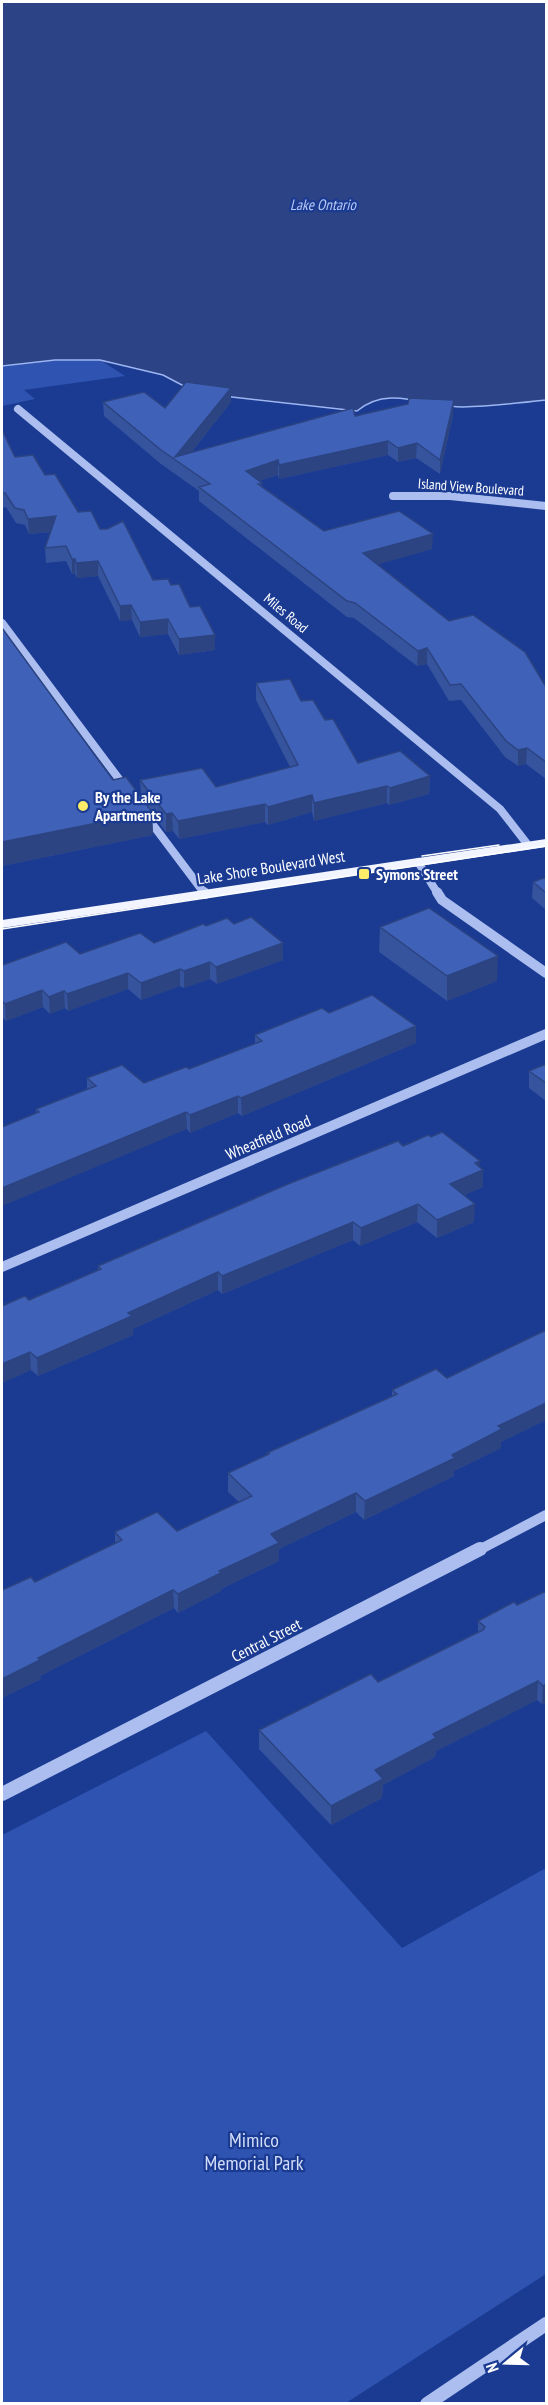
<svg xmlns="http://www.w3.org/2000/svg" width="548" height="2405" font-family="'PT Sans Narrow',sans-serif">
<rect width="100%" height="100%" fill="#1b3b92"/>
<!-- green -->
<path fill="#2e53b0" d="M55,360h45l25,16 -101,14 11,9 -33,7v-40z
M206,1731l196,217 144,-80v406l-200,129h-344v-568z"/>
<!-- water -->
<path fill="#2c4385" stroke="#9db6f1" stroke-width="1.5" d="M2,2h544v398c-27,3 -55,6 -83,7 -36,0 -75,-23 -106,4l-160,-18 -34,-18 -63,-15h-45l-53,6z"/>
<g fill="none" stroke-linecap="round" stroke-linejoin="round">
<!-- minor-far2 -->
<path stroke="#abbeef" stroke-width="8" d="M18,409l482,400 28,36
M393,496h57l96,10
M2,623l126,168
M144,813l61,81
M418,862l20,32"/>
<!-- minor-far1 -->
<path stroke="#abbeef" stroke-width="10" d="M204,892l1,2
M437,892l5,8 104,73
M2,1267l544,-233
M477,1551l69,-36"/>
<!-- minor -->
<path stroke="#abbeef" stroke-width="14" d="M2,1794l478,-245
M427,2404l119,-80"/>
<!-- major -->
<path fill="#f2f5ff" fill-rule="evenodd" d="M546,839v8l-544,81v-8z"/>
<!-- tram -->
<path stroke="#fff" stroke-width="1.5" d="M422,856l77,-11
M2,929l544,-83"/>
</g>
<!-- wall -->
<path fill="#36539e" d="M231,388v14l-40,51 164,-37 98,-1 -13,59 -24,-16 -18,4 -10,-7 -109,24 -1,-4 -19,6 3,5 62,45 108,18 -55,15 72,57 97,66v92l-20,-15 -8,2 -13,-9 -44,-57 -12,1 -22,-37 -10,2 -63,-48 -7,-1 -148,-116v-10l-38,-27 -57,-48 -1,-14 62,6z
M2,430l13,27 30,18 33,37 22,17 53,51 18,5 19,22 25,43 -36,5 -11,-21 -28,3 -8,-17 -12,1 -22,-45 -21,2 -2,-4h-3l-6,-13 -20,2 -1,-15 6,-16 -22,2 -4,-9 -9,-2 -10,-16 -4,1z
M2,628l111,152 28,17 -1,-17 76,7 74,-20 -34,-67v-17l45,18 24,19 33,43 72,13 -1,18 -40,11 -2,-2 -73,18 -2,-9 -44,13 -3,-3 -86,17 -6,-8 -7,1 -14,-19 1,22 -151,31z
M546,877v33l-14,-12 1,-16z
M234,924l49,19v17l-66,24 -7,-5 -26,9 -4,-2 -39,14 -13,-11 -60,22 -3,-3 -15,6 -7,-7 -37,14 -4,-4v-53l1,1 77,-11 74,-11 52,-17z
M380,927l117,54 -50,20 -68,-49z
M329,1013l87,13v17l-174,73 -4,-3 -48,20 -3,-4 -151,-15v-5l51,-20v-11l57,5 45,-14 66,-25v-9z
M546,1064v37l-17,-13v-17z
M403,1146l77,21 3,20 -19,8 10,27 -37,16 -20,-16 -57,24 -7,-6 -131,54 -4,-4 -85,39v6l-95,41 -7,-6 -29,13 27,-83 69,-29v-5z
M546,1330v90l-45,22v6l-47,23v5l-90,44 -8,-8 -77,37v12l-58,28v2l-43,22 -4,-5 -134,68 1,3 -39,19v-108l33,-8 80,-39v-11l62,-1 62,-29 -11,-10v-19l39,-18v-2l125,-57v-6l55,-12z
M546,1591v111l-4,2 -5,-4 -101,51 -1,6 -52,28 -1,13 -51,27 -72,-76v-19l119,-48 100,-50v-11l39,-16z"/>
<!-- shaded-wall -->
<path fill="#2c4481" d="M231,388v14l-49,62 -7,-7z
M454,400l-1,15 -13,59v-14z
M388,441v14l-109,24v-14z
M417,443l-1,15 -18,4v-14z
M278,460v15l-32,10v-14z
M56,516l1,15 -28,3 -1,-15z
M433,534l-1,15 -70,20 1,-16z
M72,559h3v15h-3z
M98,561v15l-21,2 -1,-15z
M131,605l1,15 -12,1v-15z
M168,619v15l-28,3v-15z
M215,635v15l-36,5v-16z
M427,648v16l-10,2 1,-15z
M527,748l-1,16 -8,2v-16z
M430,776l-1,18 -40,11 1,-17z
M387,786v17l-73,18v-18z
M312,795v17l-44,13v-18z
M265,804v18l-86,17 -1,-18z
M152,812l1,23 -151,31v-24z
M172,813l1,18 -7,1v-18z
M283,943v17l-66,24 -1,-17z
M498,956l-1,25 -50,20v-25z
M210,962v17l-26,9v-17z
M180,969v17l-39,14v-17z
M128,973v16l-60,22 -1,-17z
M42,990l1,17 -37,14 -1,-17z
M64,991l1,17 -15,6 -1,-17z
M416,1026v17l-174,73 -1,-18z
M238,1096v17l-48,20v-18z
M186,1112l1,17 -185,77v-18z
M480,1161l-1,10 4,-1v17l-33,15v-18l25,-21z
M418,1204l-1,18 -57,24 1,-18z
M475,1204l-1,18 -37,16v-18z
M353,1222v18l-131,54v-18z
M218,1272v18l-85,39v6l-95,41 -1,-18 91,-45z
M30,1352l1,18 -29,13v-19z
M546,1403v17l-45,22v6l-47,23v5l-90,44 1,-19 87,-46 46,-29z
M356,1493v19l-77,37v12l-58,28v2l-43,22v-19l41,-23 52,-37z
M173,1590l1,18 -134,68 1,3 -39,19v-19l36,-21z
M538,1681l-1,19 -101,51 -1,6 -52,28 -1,13 -51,27v-19l44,-36 58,-36z
M546,1684v18l-4,2 1,-18z"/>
<!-- building -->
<path fill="#3f61b8" stroke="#2c4481" stroke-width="1.5" d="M186,382l45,6 -56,69 178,-49 2,8 53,-12 1,-6 45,2 -14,60 -23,-17 -19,5 -10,-7 -109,24 -1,-5 -32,11 16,12 -4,1 66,47 75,-20 34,23 -70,19 86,68 24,-6 52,37 21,35v75l-19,-14 -9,2 -12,-9 -45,-57 -11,1 -23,-37 -9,3 -63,-48 -8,-2 -148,-114 11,-3 -49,-34 -58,-48 41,-10 21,16z
M2,430l13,27 18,-2 12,20 10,-1 23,38 13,-1 9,18h7l16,-8 30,59 15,-1 3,6 8,-1 11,23 10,-1 15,29 -36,4 -11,-20 -28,3 -9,-17 -11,1 -22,-45 -22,2 -1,-4h-3l-6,-13 -21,2 11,-32 -28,3 -4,-9 -9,-2 -10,-15h-3z
M2,628l111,152 13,-3 26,35 -150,30z
M290,679l11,22 12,-1 12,20 8,-1 25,44 42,-12 30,25 -40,12 -3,-2 -73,17 -2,-8 -44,12 -3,-3 -87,17 -6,-8 -6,1 -26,-34 62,-12 14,19 82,-22 -42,-82z
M546,877v16l-13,-11z
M429,908l69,48 -51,20 -67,-49z
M251,917l32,26 -67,24 -6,-5 -26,9 -4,-2 -39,14 -13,-10 -61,21 -3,-3 -15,6 -7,-7 -37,14 -3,-3v-37l1,1 63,-23 14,12 60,-21 14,10 49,-19 3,2 21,-8 7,6z
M372,995l44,31 -175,72 -3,-2 -48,19 -4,-3 -184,76v-61l37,-15 -3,-3 60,-23 -9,-8 35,-13 22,18 42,-16 3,2 73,-28 -7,-6 67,-27 7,5z
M546,1064v19l-17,-12z
M442,1132l38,29 -5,2 8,7 -33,14 25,20 -38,16 -19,-16 -57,24 -8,-6 -131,54 -4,-4 -90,41 4,3 -95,42 -7,-6 -28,12v-58l23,-10 4,4 72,-31 -3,-3 190,-82 110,-43 5,5 25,-11 3,2z
M546,1330v73l-48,23 4,3 -50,26 3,3 -90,43 -9,-8 -85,41 8,9 -60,28 2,2 -43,21 -5,-4 -135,68 2,2 -38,19v-89l29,-13 4,5 87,-42 -7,-8 42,-20 20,19 75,-35 -24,-23 41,-19 -2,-1 130,-59 -5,-4 44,-21 11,9z
M546,1591v93l-3,2 -5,-5 -105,53 3,4 -61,32 8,9 -52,27 -72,-76 112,-56 7,8 105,-52 2,-3 -7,-6 36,-19 3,3z"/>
<!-- markers -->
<g fill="#ffec68" stroke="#1b3b92" stroke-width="2">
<circle cx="83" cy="806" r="6"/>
<rect x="358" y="868" width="12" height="12" rx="3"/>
</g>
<g text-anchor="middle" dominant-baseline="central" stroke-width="4.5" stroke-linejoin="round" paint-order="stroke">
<!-- far-street labels -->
<g font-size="14" fill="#fff" stroke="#1b3b92">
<text transform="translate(471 487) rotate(4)">Island View Boulevard</text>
<text transform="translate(286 613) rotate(40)">Miles Road</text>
</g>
<!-- far-water labels -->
<g font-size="15" font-style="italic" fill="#b7c9f6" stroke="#1b3b92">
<text x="323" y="204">Lake Ontario</text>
</g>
<!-- poi labels -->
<g font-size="16" font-weight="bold" fill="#fff" stroke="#1b3b92" text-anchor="start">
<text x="95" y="797">By the Lake<tspan x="95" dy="18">Apartments</tspan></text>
<text x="376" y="874">Symons Street</text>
</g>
<!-- street labels -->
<g font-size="16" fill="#fff" stroke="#1b3b92">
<text transform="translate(271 867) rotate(-9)">Lake Shore Boulevard West</text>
<text transform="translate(268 1137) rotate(-23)">Wheatfield Road</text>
<text transform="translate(266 1640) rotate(-27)">Central Street</text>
</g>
<!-- near-park labels -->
<g font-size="20" fill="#d1ddfa" stroke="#1b3b92">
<text x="254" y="2140">Mimico<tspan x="254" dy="23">Memorial Park</tspan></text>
</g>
</g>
<!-- border -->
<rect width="548" height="2405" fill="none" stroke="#ffffff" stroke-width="6"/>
<!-- north arrow -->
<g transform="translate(506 2363) rotate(251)" stroke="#1b3b92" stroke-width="4.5" paint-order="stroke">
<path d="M0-4.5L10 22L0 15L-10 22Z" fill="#ffffff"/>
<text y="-9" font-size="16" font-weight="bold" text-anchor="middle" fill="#ffffff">N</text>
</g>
</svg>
